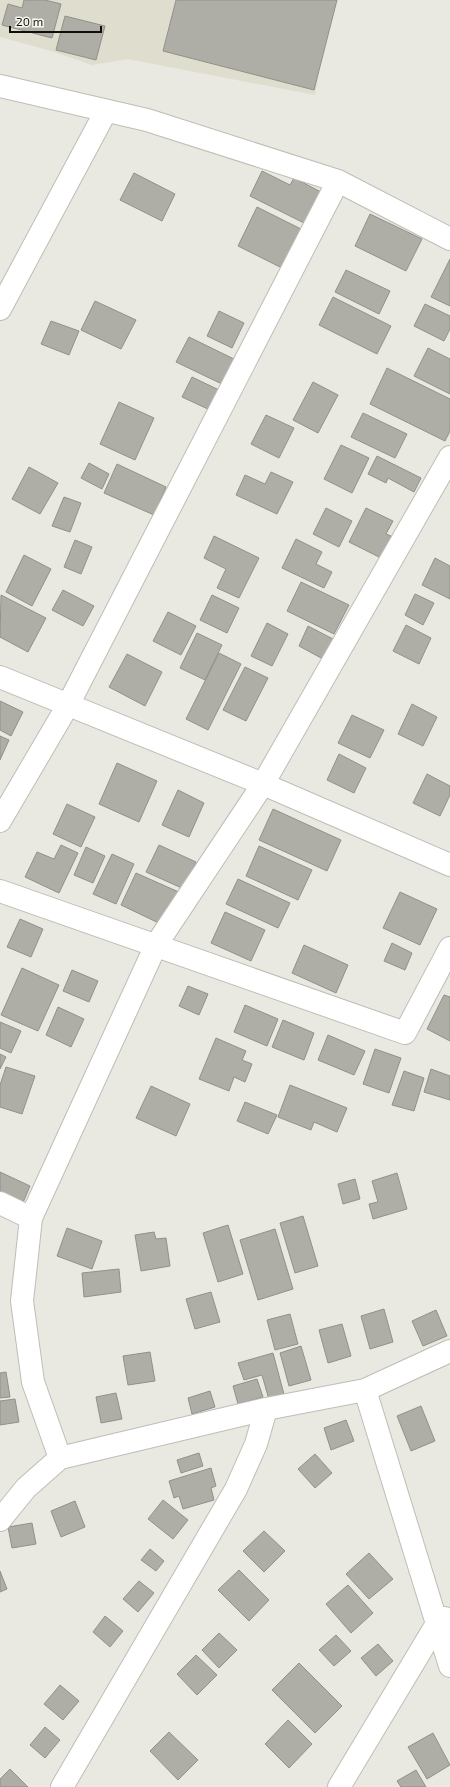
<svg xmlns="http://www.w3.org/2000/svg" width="450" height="1787" font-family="'Exo 2',sans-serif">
<rect width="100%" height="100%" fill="#e9e8e1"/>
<!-- built -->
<path fill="#dfddce" d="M0,0h330l-15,95 -187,-36 -36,6 -44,-15 -48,-13z"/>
<!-- building -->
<path fill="#aeada6" stroke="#91908a" d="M24,0h21l16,4 -9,34 -50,-13 6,-21 14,4z
M176,0h161l-23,90 -151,-39z
M65,16l40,10 -9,34 -40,-10z
M262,171l28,14 4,-7 27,14 -15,32 -56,-28z
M134,173l41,21 -13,27 -42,-21z
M257,207l46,23 -19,39 -46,-23z
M370,214l52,25 -16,32 -51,-25z
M450,259v47l-19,-9z
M346,270l44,21 -11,23 -44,-22z
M333,297l58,29 -14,28 -58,-29z
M95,301l41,19 -15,29 -40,-19z
M425,304l25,12v13l-6,12 -30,-15z
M219,311l25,12 -12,25 -25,-12z
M51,321l28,10 -10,24 -28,-11z
M189,337l47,23 -12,25 -48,-23z
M428,348l22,11v35l-36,-18z
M387,368l63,31v32l-5,10 -75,-37z
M192,377l27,13 -9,20 -28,-13z
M313,382l25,13 -20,38 -25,-13z
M119,402l35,16 -19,42 -35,-16z
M363,413l44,21 -12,24 -44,-21z
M266,415l28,13 -15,30 -28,-14z
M341,445l28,13 -17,35 -28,-14z
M377,456l44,22 -7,14 -26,-14 -2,5 -18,-9z
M89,463l20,11 -7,15 -21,-11z
M117,464l49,23 -12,28 -50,-22z
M29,467l29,16 -18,31 -28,-15z
M271,472l22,10 -16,32 -41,-19 9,-20 20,9z
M64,497l17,6 -11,29 -18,-6z
M326,508l26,13 -13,26 -26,-13z
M366,508l27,13 -7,13 5,2 -10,22 -32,-16z
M214,536l45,22 -20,40 -22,-10 9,-19 -22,-11z
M296,539l26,13 -6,12 16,8 -8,16 -42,-20z
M75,540l17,7 -11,27 -17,-7z
M24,555l27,14 -19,37 -26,-14z
M435,558l15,8v33l-28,-14z
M301,582l48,23 -15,29 -47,-23z
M63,590l31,16 -11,20 -31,-16z
M415,594l19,9 -11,22 -18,-10z
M1,595l45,23 -18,34 -28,-15z
M212,595l27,13 -12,25 -27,-13z
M168,612l28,14 -15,29 -28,-14z
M267,623l21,11 -16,32 -21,-10z
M406,625l25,13 -12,26 -26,-13z
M308,626l25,13 -10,20 -24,-13z
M197,633l25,12 -17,35 -25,-12z
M219,653l22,11 -33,66 -22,-11z
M127,654l35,18 -17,34 -36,-19z
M245,667l23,11 -22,43 -23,-11z
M0,701l23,11 -12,24 -11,-6z
M412,704l25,13 -14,29 -25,-12z
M352,715l32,15 -14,28 -32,-15z
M0,736l9,4 -9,20z
M339,754l27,14 -12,25 -27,-13z
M117,763l40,18 -18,41 -40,-18z
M427,774l23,12v9l-10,21 -27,-13z
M178,790l26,13 -15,34 -27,-12z
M67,804l28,13 -14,30 -28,-13z
M273,809l68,31 -14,31 -68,-31z
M61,845l17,8 -19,40 -34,-16 12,-25 17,7z
M159,845l37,17 -12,27 -38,-17z
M259,846l53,24 -14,30 -52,-24z
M86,847l19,9 -12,27 -19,-8z
M112,854l22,10 -18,40 -23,-10z
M136,873l45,20 -16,33 -44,-21z
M238,879l52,24 -12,25 -52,-24z
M400,892l37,17 -17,36 -37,-17z
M225,912l40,18 -14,31 -40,-18z
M20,919l23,10 -12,28 -24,-10z
M392,943l20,10 -7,17 -21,-9z
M304,945l44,20 -12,28 -44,-20z
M22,968l37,17 -21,46 -37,-16z
M72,970l26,11 -9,21 -26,-11z
M188,986l20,8 -9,21 -20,-9z
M444,995l6,2v44l-23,-12z
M245,1005l33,14 -11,27 -33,-14z
M58,1007l26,12 -13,28 -25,-12z
M283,1020l31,13 -10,27 -32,-13z
M0,1022l21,9 -10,22 -11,-5z
M328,1035l37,16 -11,24 -36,-15z
M216,1038l30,13 -4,9 10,4 -7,18 -11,-5 -5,14 -30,-12z
M375,1049l26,9 -12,35 -26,-9z
M0,1054l6,3 -6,12z
M6,1067l29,9 -13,38 -22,-7v-22z
M431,1069l19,7v24l-26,-8z
M404,1071l20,7 -10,33 -22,-6z
M290,1085l57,23 -10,24 -23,-10 -3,8 -33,-13z
M151,1086l39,18 -14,32 -40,-18z
M245,1102l32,13 -9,19 -31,-13z
M0,1172l30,14 -8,19 -22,-9z
M397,1173l10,36 -34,10 -4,-15 9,-2 -6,-21z
M355,1179l5,20 -17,5 -5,-20z
M303,1216l15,50 -23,7 -15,-50z
M228,1225l15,49 -25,8 -15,-49z
M67,1228l35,13 -10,28 -35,-13z
M275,1229l18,60 -35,11 -18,-60z
M154,1232l2,7 10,-1 4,28 -29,5 -6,-36z
M119,1269l2,23 -37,5 -2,-24z
M211,1292l9,30 -25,7 -9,-30z
M384,1309l9,33 -23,7 -9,-33z
M436,1310l11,26 -24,10 -11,-25z
M290,1314l8,30 -23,6 -8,-30z
M342,1324l9,32 -23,7 -9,-33z
M301,1346l10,34 -22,6 -9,-33z
M150,1352l5,29 -27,4 -5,-29z
M273,1353l12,45 -15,5 -8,-28 -18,5 -6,-17z
M6,1372l4,25 -10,1v-25z
M257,1379l6,18 -25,7 -5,-18z
M210,1391l5,16 -23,7 -4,-16z
M116,1393l6,26 -21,4 -5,-26z
M15,1399l4,23 -19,3v-24z
M421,1406l14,35 -24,10 -14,-35z
M346,1420l8,21 -23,9 -7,-22z
M199,1453l4,13 -22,7 -4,-13z
M315,1454l17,19 -17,15 -17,-19z
M211,1468l5,18 -5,2 3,12 -31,9 -4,-13 -5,2 -5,-17z
M163,1500l25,20 -15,19 -25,-20z
M75,1501l10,26 -24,10 -10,-26z
M32,1523l4,21 -24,4 -4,-21z
M264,1531l21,20 -21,21 -21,-21z
M150,1549l14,12 -8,10 -15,-11z
M369,1553l24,26 -24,20 -23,-25z
M239,1570l30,30 -20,21 -31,-31z
M0,1571l7,18 -7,3z
M139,1581l15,12 -16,19 -15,-13z
M348,1585l25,28 -22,20 -25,-29z
M105,1616l18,15 -13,16 -17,-15z
M219,1633l18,17 -18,18 -17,-18z
M336,1635l15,16 -17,15 -15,-16z
M378,1644l15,17 -17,15 -15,-18z
M196,1655l21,20 -20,20 -20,-21z
M299,1663l43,43 -27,27 -43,-43z
M60,1685l19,16 -16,19 -19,-16z
M288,1720l24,24 -23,24 -24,-24z
M45,1727l15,13 -15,18 -15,-13z
M169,1732l29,28 -20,20 -28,-29z
M433,1733l17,32 -23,14 -19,-32z
M10,1769l18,18h-28v-8z
M416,1770l10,17h-25l-4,-6z"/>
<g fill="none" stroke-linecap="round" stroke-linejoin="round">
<!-- street casing -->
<g stroke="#bebdb6" stroke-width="24">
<path id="street" d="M0,86l147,34 191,61 112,58
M0,309l106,-198
M0,677l263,107 187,81
M0,821l68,-116 270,-524
M0,891l405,142 45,-85
M0,1203l31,15
M365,1390l85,276
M60,1458l-27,-76 -11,-81 9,-83 125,-273 107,-161 187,-327
M0,1520l26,-32 34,-30 206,-49 99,-19 85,-39
M62,1787l174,-298 20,-45 10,-35
M339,1787l99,-165 7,-4"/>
</g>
<!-- street -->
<use href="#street" stroke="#fff" stroke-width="22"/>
</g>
<!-- scale -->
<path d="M10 26v6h91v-6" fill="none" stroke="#0e0e0b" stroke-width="2"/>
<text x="16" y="26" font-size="12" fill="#0e0e0b" stroke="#f6f5ee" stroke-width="3" paint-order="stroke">20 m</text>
</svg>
